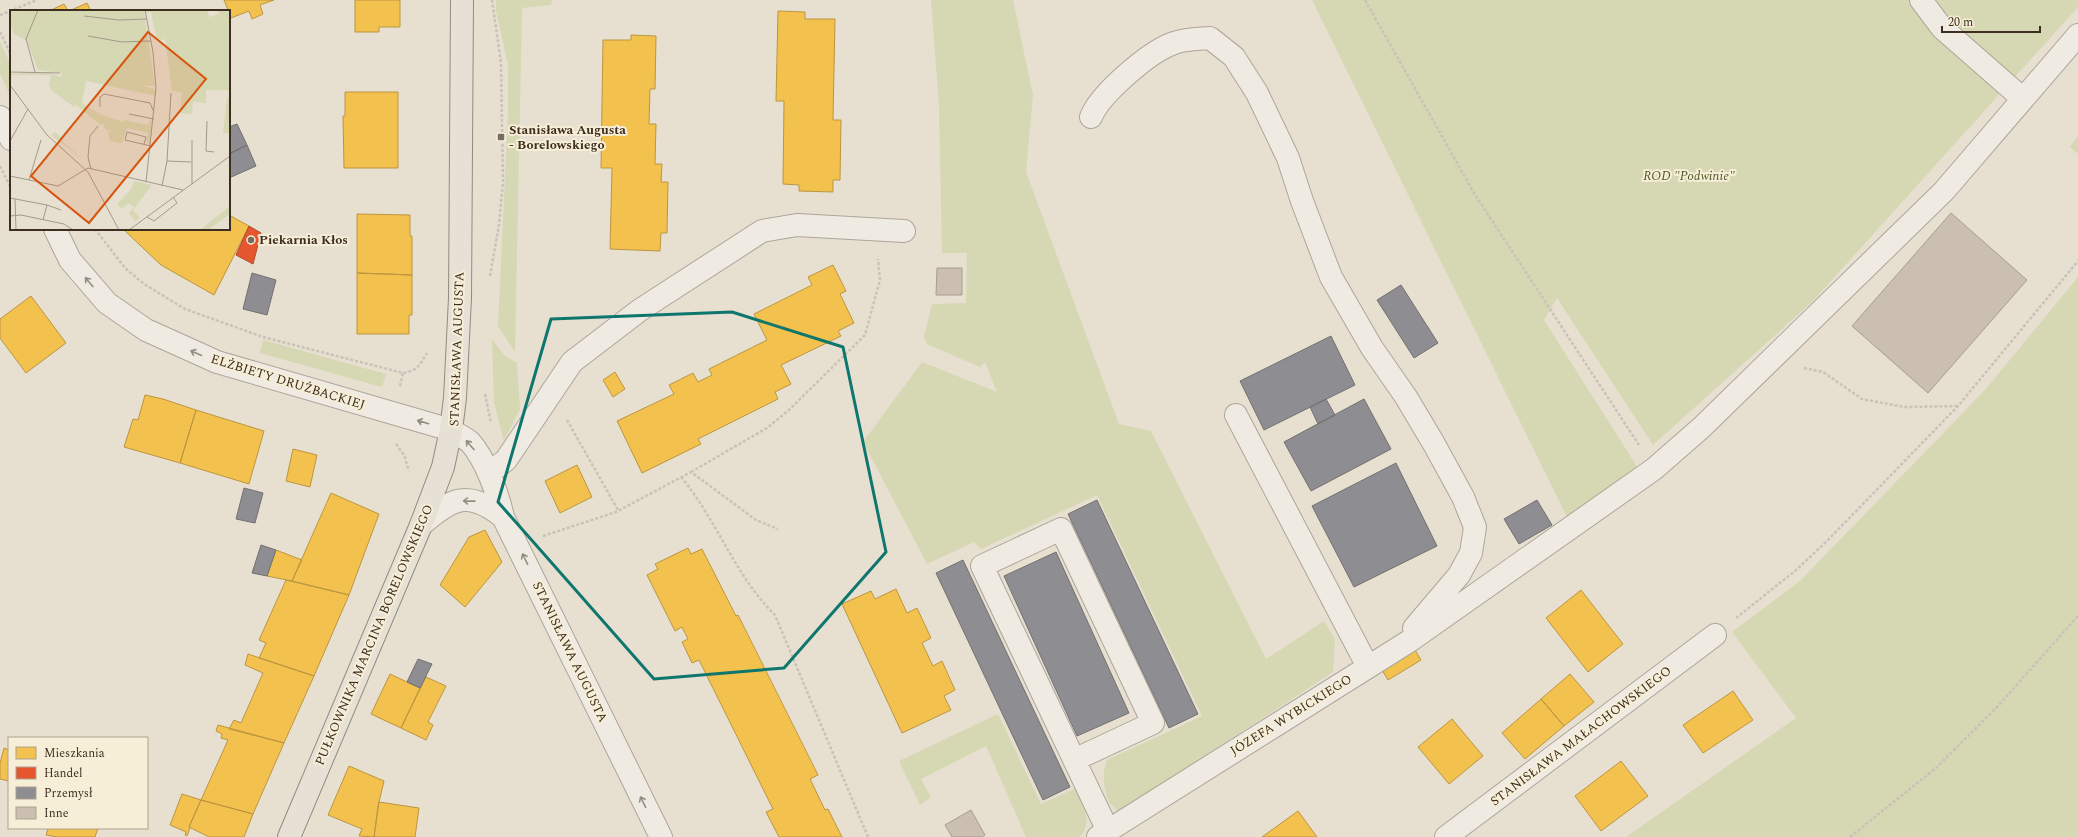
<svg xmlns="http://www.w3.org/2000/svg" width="2078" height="837" font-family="Spectral,serif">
<rect width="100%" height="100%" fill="#e7e0d1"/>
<!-- green -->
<path fill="#d6d7b3" d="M496,0h56l-1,5 -29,3 -7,344 -17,-26 10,-213v-48l-12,-54z
M931,0h82l20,95 -7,77 93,252 32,7 115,228 58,-38 11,18 -2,33 -214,140c-3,-3 -7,-6 -9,-9 -7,-12 -8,-31 -3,-43l95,-44 -105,-221 -116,54 -7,-7 -47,22 -64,-122 59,-80 75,30 -12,-30 -5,5 -53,-23 -3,-7 8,-33 34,-1 1,-50h-25l-3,-146z
M1312,0h766v7l-265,294 -160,144 -96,-147 -13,22 94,148 -71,49z
M0,42l11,23v32l-11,-23z
M2078,136v18l-8,-7z
M2078,277v560h-452l170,-119 -64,-86 68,-51 185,-191z
M492,339l12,16 13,8 3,46 -16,32 -10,-39z
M263,340l123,34 -4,13 -122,-34z
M998,714l43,90 35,-16c7,14 18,36 3,49h-53l-40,-91 -65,33 10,18 -11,8 -21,-44z"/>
<!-- homes -->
<path fill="#f2c14e" stroke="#bc9540" d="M224,0h50l-14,5 3,9 -11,5 -3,-8 -18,7z
M355,0h45v27h-21v5h-24z
M87,3l4,8h-22z
M64,4l4,7h-19z
M778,11l27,1v7h30l-2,101h8l-1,60h-7v12l-34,-1v-6l-16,-1 1,-83h-8z
M631,35l25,1 -1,53h-5l-1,35h7l-1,40h7l-1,18h7l-1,51h-6l-1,18 -50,-2 2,-81h-11l2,-128h28z
M345,92h53v76h-54l-1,-52h2z
M357,214l53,1v21h2v39l-55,-2z
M229,215l20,11 -35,69 -53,-30 -38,-36h106z
M833,265l13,26 -6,3 14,29 -16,8 3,5 -60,29 10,19 -16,8 3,7 -80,40 3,5 -59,29 -25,-52 57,-27 -5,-9 24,-12 5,9 14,-7 -3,-6 58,-29 -13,-26 58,-29 -4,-8z
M357,273l55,2v40h-3v19h-52z
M31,296l35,47 -40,30 -26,-35v-19z
M615,372l10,17 -12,8 -10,-17z
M145,395l18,4 33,11 -16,53 -56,-16 9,-28 5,1z
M196,410l68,21 -15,53 -69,-21z
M293,449l24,6 -7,32 -24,-6z
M577,465l15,32 -32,16 -15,-32z
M331,493l48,21 -30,81 -57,-14z
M485,530l17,32 -37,45 -25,-22 29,-48z
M688,548l3,6 11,-5 34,67 2,-1 80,160 -8,4 15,31 3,-1 14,28h-63l-13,-25 7,-3 -74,-149 -7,3 -10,-21 6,-3 -6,-12 -7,4 -28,-56 11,-6 -3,-5z
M276,550l26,10 -10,21 -25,-5z
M286,580l63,15 -35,81 -55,-18 7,-15 -7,-3z
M896,589l11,24 10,-5 14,30 -9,5 11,23 9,-5 13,29 -11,6 7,14 -49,23 -60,-129 29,-13 4,8z
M1581,590l42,54 -35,28 -42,-54z
M1415,650l6,10 -33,20 -6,-10z
M248,654l66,22 -30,67 -55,-14 5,-9 7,3 22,-50 -18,-8z
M390,674l30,14 -19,40 -30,-14z
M1570,674l24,28 -30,24 -23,-27z
M426,677l20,9 -18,36 5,3 -7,15 -25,-12z
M1733,691l20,29 -50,33 -20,-28z
M1541,699l23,27 -39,33 -23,-26z
M1452,719l31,37 -34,28 -31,-37z
M218,725l66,18 -31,71 -52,-14 27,-60 -7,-2 1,-4 -6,-3z
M4,748l5,2v31l-9,-2v-16z
M1621,761l27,35 -47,35 -26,-35z
M349,766l35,15 -6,25 -4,31 -15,-1 3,-7 -34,-14z
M182,794l19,6 -12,27 1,1 -3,8 -2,-1 1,-3 -16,-7z
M201,800l52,14 -9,23h-35l-20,-10z
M379,802l40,6 -4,29h-41z
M1298,811l19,26h-55z
M48,828h50l-3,9h-38l-11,-2z"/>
<!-- shops -->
<path fill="#e4572e" stroke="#b24b2a" d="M249,226l12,7 -8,31 -17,-9z"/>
<!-- industry -->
<path fill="#8d8d92" stroke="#757070" d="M237,124l10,21 -18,9v-27z
M247,145l9,21 -27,12v-24z
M252,273l24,7 -9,35 -24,-6z
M1401,285l37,58 -24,15 -37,-58z
M1331,336l24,49 -91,45 -24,-49z
M1326,399l9,16 -17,9 -8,-17z
M1364,399l27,50 -80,42 -27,-49z
M1396,463l41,83 -83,41 -42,-81z
M244,488l19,5 -8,30 -19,-4z
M1097,500l101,214 -29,14 -101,-214z
M1537,500l15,25 -33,19 -15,-25z
M261,545l15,5 -9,26 -15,-3z
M1056,552l73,161 -52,23 -73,-160z
M963,560l107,227 -27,13 -107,-227z
M418,659l14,5 -12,24 -13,-6z"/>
<!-- building -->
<path fill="#cbbfb2" stroke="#a89c90" d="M1951,213l76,67 -99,113 -76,-67z
M937,268h25v27h-26z
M971,810l14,25 -3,2h-30l-7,-12z"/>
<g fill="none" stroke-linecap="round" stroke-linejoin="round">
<!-- minor casing -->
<g stroke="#ada599" stroke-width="24">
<path id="minor" d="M1921,0l21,28 81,71
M0,117l11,22
M1091,117c9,-23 59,-66 83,-74 11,-4 25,-4 36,-5l24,19 23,36 31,65 14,43 29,76 41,71 34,49 28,47 29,53 12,30 -4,26 -12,22 -45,53
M55,229l15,31 37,43 39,27 71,32 234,68c6,4 14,8 19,12 16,18 28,52 33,75l158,320
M1236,415l132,252
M489,473l17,-13 66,-98 68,-52 122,-79 35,-6 107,6
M421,525c31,-27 47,-36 82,-8
M1074,760l79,-37 -92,-194 -79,37 126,265
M1098,837l313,-197 243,-171 47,-41 243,-237 134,-156
M1446,837l269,-202"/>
</g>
<!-- major casing -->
<g stroke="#928b80" stroke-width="24">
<path id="major" d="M289,837l132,-312 22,-58 8,-37 4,-32 5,-100 2,-298"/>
</g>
<!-- path -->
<path stroke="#c8c2b9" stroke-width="2.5" stroke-dasharray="3 2" stroke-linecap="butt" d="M1365,0l109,193 165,252
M0,15l37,-15
M0,32l11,23
M0,166l11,22
M95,229l30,39 19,16 41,25 78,28 140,36c14,-2 17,-8 24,-20
M490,276l9,-51 4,-44 -2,-118 -9,-63
M1804,368l19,4 39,27 42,8 54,-1
M400,386l3,-13
M485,394l6,29
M567,420l51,90
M396,444l8,11 5,16
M691,472l76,-44 22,-18 76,-75 15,-55 -2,-21
M681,477c36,43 54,99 94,138l93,222
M543,536l73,-24 75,-40 65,48 22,9
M1736,618l59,-47 32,-30 131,-135 120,-145
M1850,837l86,-69 61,-61 81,-91"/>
<!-- minor -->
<use href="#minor" stroke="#efebe3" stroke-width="22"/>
<!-- major -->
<use href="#major" stroke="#e6e1d4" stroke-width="22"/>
</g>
<!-- one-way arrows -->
<defs><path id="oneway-shaft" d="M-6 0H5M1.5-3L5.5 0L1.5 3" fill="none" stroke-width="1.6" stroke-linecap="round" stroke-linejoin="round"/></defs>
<g stroke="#968c82">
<use href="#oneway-shaft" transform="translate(89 282) rotate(-130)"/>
<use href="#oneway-shaft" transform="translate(196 353) rotate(-156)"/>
<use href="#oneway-shaft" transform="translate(423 422) rotate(-164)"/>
<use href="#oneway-shaft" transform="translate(470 445) rotate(-131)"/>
<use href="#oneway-shaft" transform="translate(469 501) rotate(-179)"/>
<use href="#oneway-shaft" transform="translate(525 559) rotate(-116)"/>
<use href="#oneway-shaft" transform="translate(643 802) rotate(-116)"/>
</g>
<!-- marked area -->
<path fill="none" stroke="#0f766e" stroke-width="3" stroke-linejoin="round" d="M732,312l111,35 43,205 -102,116 -130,11 -156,-177 53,-183z"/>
<!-- markers -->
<g fill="#786c5e" stroke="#f7eed8" stroke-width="1.5">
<rect x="497" y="133" width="8" height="8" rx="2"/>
<circle cx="251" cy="240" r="4"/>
</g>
<g text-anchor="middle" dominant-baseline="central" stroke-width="4" stroke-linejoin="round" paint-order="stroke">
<!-- poi labels -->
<g font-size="13" font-weight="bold" fill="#3d2e20" stroke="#f7eed8" text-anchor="start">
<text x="509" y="130">Stanisława Augusta<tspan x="509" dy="15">- Borelowskiego</tspan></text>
<text x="259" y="240">Piekarnia Kłos</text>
</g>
<!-- park labels -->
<g font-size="13" font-style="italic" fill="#4d5a26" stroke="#f7eed8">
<text x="1689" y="176">ROD "Podwinie"</text>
</g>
<!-- street labels -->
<g font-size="13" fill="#3d2e20" stroke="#f7eed8">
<text transform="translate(457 349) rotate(-88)">STANISŁAWA AUGUSTA</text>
<text transform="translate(288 382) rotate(17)">ELŻBIETY DRUŻBACKIEJ</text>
<text transform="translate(374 635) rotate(-67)">PUŁKOWNIKA MARCINA BORELOWSKIEGO</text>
<text transform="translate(570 652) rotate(64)">STANISŁAWA AUGUSTA</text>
<text transform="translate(1291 715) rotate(-32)">JÓZEFA WYBICKIEGO</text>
<text transform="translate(1581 736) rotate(-37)">STANISŁAWA MAŁACHOWSKIEGO</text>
</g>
</g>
<!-- overview -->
<g transform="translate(10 10)">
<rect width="220" height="220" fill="#e7e0d1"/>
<path d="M0,0h134l11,76 -16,-1 16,4v7l-69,-15 -4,22 18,11 23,8 2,-2 23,5 2,-6 2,2 -2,23 -4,-2 2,-9 -21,-5 -5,15 -12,-2 -2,-9 6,-3 -8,2 -3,-8 -2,2 -25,-20 -2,2 -22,-16 -3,-6 2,-10h-39l-1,5 -1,-6 26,-2 16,2 9,3 1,-4 -24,-3 -11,-29 -13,-7 -4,-11zM135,0h62l2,7 10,-3 -1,-4h12l-1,80h-23v13l-13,-1 -1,12 -12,-1 2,-21 -10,-1 -7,-52 -8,2 -6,-29 -5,1zM220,87v36h-7l4,-35zM45,122l7,6 -1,2 23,20 -33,-25zM124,171l18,4 -19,25 7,8 -5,3 -6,-8 5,-6 -6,-4 -6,6 -5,-5 14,-15zM220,196v8l-22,16h-8z" fill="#d6d7b3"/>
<path fill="none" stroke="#a3998a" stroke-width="1" d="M135,0l8,42 3,36 -10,94M74,6l35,4 28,-1M78,26l34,6 29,-1M0,62l50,1M25,62l-9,-33 12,-29M0,75l37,50 41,37 31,58M90,97v-10l4,-3 46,9 3,7M119,104l25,5M197,111l-1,30 8,1M0,131l18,-32M134,134l2,-7 -19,-5 -2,8 26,6M157,151l24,1M81,159l-3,-12 2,-21 8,-10M0,166l48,10 30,-18 95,22M19,170l12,-40M182,174v-44M152,176l5,-25 4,-68M0,188l37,7 -4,15M5,189l1,31M37,195l14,5M0,206l11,-1 43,9 9,6M137,207l7,4 23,-18 -4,-6M119,220l101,-74"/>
<path fill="#d7550e" fill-opacity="0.15" stroke="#d7550e" stroke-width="2" d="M138,22l58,47 -117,144 -58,-47z"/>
<rect width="220" height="220" fill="none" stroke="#3d2e20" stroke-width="2"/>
</g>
<!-- legend -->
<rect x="8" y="737" width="140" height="92" fill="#f7eed8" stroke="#ada18e"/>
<rect x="16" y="747" width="20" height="12" fill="#f2c14e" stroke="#ada18e"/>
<text x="44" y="757" font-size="12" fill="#3d2e20">Mieszkania</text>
<rect x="16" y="767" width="20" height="12" fill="#e4572e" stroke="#ada18e"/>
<text x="44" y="777" font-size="12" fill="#3d2e20">Handel</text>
<rect x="16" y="787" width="20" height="12" fill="#8d8d92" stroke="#ada18e"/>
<text x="44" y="797" font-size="12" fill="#3d2e20">Przemysł</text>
<rect x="16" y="807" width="20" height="12" fill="#cbbfb2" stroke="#ada18e"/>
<text x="44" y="817" font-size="12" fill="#3d2e20">Inne</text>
<!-- scale -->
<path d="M1942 26v6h98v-6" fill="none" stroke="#3d2e20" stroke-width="2"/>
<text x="1948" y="26" font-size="12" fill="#3d2e20" stroke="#f7eed8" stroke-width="3" paint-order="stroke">20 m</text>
</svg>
